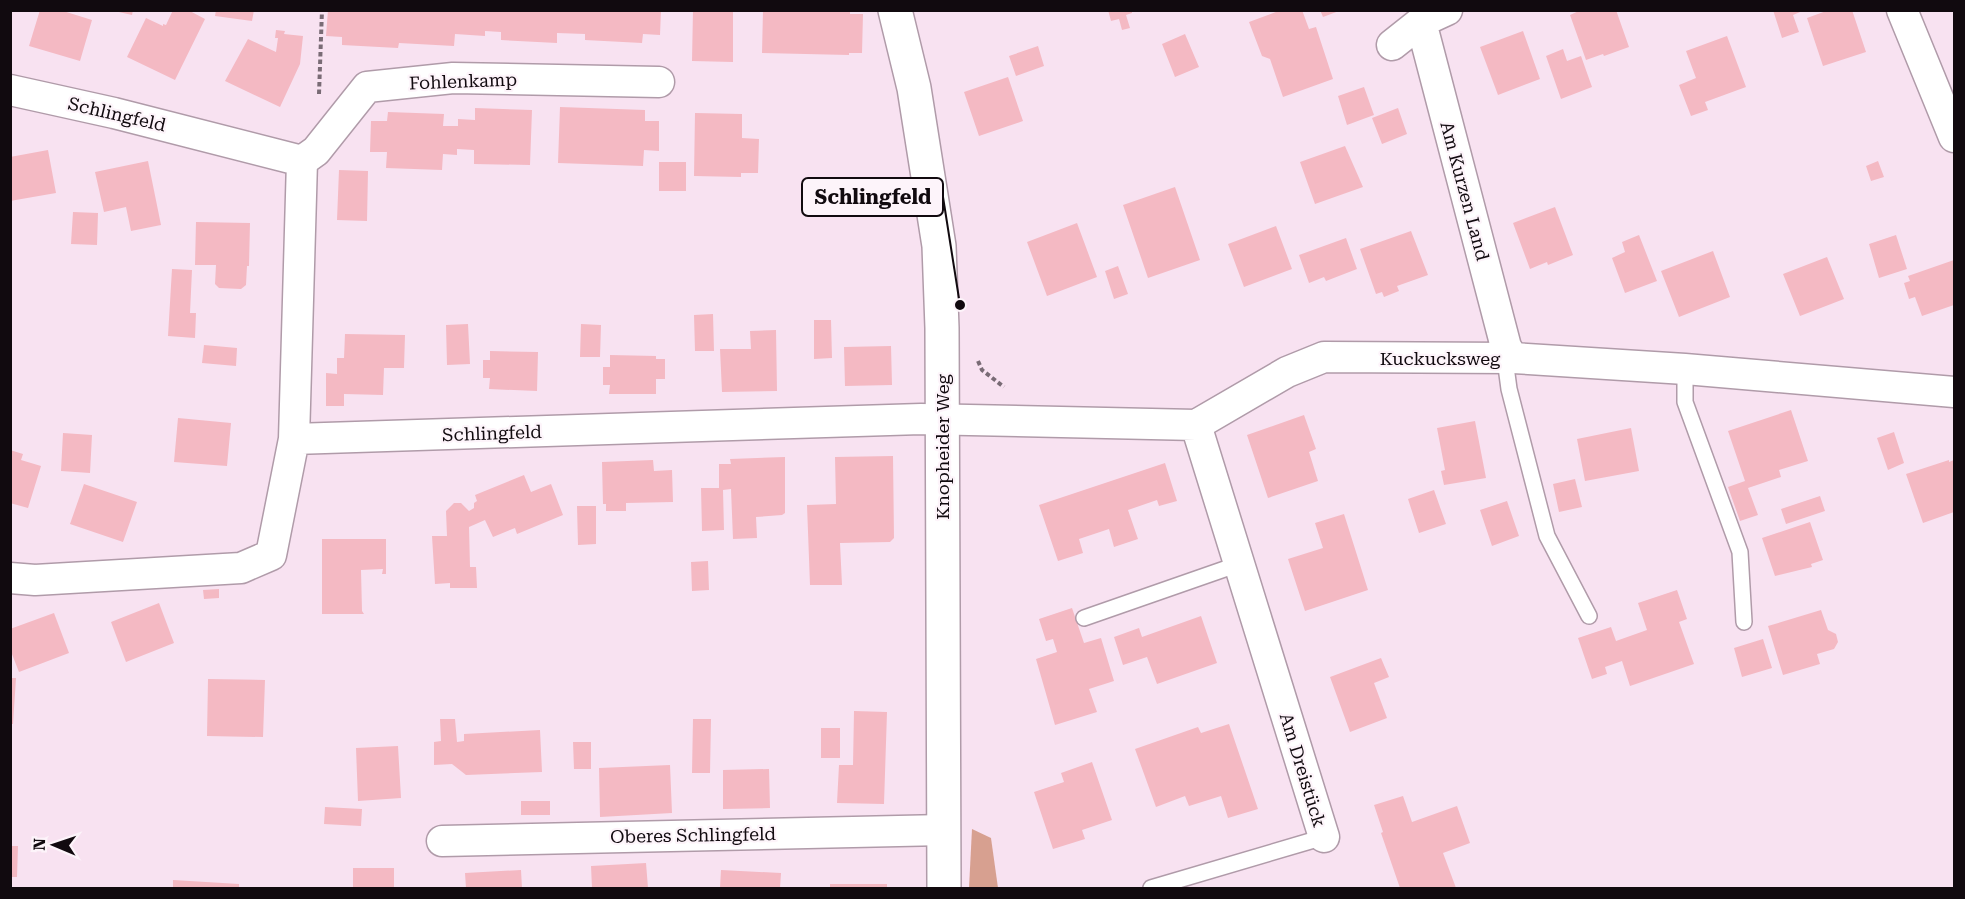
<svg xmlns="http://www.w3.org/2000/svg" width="1965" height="899" font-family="'Roboto Serif',serif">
<rect width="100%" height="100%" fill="#f8e2f1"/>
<!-- forest -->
<path fill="#d7a090" d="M972,829l19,9 7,50h-29z"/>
<!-- building -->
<path fill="#f4b9c3" d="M40,10h20l32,10 -12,41 -51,-15z
M110,10h23l-1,5z
M173,10h15l17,9 -30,61 -48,-23 19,-39 17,8v-2l3,1z
M216,10h38l-2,11 -37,-5z
M328,10h333l-1,25 -17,-1 -1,9 -57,-3v-6l-28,-1v10l-56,-3v-8l-16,-1v5l-30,-2 -1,12 -55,-3 -1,5 -56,-3v-8l-16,-1z
M693,10h40v52l-41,-1z
M763,10h87v4h13l-1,39h-13v2l-87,-2z
M1108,10h24v3l-6,2 4,13 -8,2 -3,-11 -8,2z
M1281,10h21l7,19 7,-2 17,52 -50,18 -13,-38 -8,-3 -13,-34z
M1320,10h19v1l-16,6z
M1581,10h35l13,37 -25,9 -1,-2 -17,6 -16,-45z
M1773,10h32l-12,5 6,17 -17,6z
M1829,10h23l14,42 -43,14 -16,-48z
M276,30l9,1 -1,3 19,2 -3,28 -20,43 -55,-26 23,-42 28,13 2,-14h-3z
M1523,31l17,48 -42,16 -18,-48z
M1185,34l14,33 -24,10 -13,-33z
M1727,36l19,51 -41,15 3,8 -17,6 -12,-31 17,-7 -10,-27z
M1038,46l6,20 -28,10 -7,-20z
M1563,49l4,12 14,-5 11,31 -31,12 -15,-43z
M1008,77l15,44 -44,15 -15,-44z
M1364,87l10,28 -27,10 -9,-29z
M560,107l85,3v11h14v30l-15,-1 -1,16 -85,-3z
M475,108l57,2 -2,55 -56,-1v-14l-17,-1v6l-14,-1 -1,16 -56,-2 1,-16h-17l1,-31h16l1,-9 56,2 -1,12h15v-7l17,1z
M1398,108l9,26 -25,10 -10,-26z
M695,113l47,1v24l17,1 -1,34h-17v4l-47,-1z
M1345,146l18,41 -48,17 -15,-42z
M48,150l8,43 -46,8v-44z
M148,161l13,64 -30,6 -5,-24 -22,5 -9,-40z
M1878,161l6,16 -13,4 -5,-15z
M659,162h27v29h-27z
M339,170l29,1 -1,50 -30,-1z
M1175,187l25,73 -52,18 -25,-73z
M1555,207l18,48 -25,10 -1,-3 -17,7 -17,-46z
M73,212l25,1 -1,32 -26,-1z
M196,222l54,1 -1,43h-2l-1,19 -5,4 -22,-1 -4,-4 1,-19h-21z
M1077,223l20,54 -50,19 -20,-54z
M1276,226l16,43 -48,18 -16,-43z
M1411,231l17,44 -31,11 2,5 -15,6 -2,-5 -6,2 -16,-45z
M1639,235l18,46 -32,12 -13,-35 13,-6 -3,-10z
M1896,235l11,34 -28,9 -10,-34z
M1346,238l11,31 -31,12 -2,-4 -15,6 -10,-28z
M1713,251l17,46 -51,20 -18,-46z
M1827,257l17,42 -44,17 -17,-42z
M1954,260v45l-32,11 -7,-19 -6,2 -5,-16 6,-2 -2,-5z
M1118,266l10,28 -14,5 -9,-28z
M172,269l20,1 -2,43h6l-1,25 -27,-2z
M713,314l1,37h-19l-1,-36z
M814,320h17l1,38 -18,1z
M468,324l2,40 -23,1 -1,-40z
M581,324l20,1 -1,32h-20z
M776,330l1,61 -55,1 -2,-43h31l-1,-18z
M345,334l60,1 -1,33h-20l-1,27 -39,-1v12h-18v-33l11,1v-16h7z
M204,345l33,3 -1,18 -34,-3z
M891,346l1,39 -47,1 -1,-39z
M490,351l48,1 -1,39 -48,-2 1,-11h-7v-18h7z
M610,355l46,1v3h9v20h-9v15h-47l1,-9h-7v-18h7z
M1791,410l17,51 -29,9 2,7 -33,11 10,27 -18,6 -12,-34 17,-6 -17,-50z
M1304,415l12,34 -7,3 9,29 -50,17 -21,-63z
M178,418l53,5 -4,43 -53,-4z
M1475,421l11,57 -42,7 -3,-14 4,-1 -8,-42z
M1631,428l8,43 -54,10 -8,-42z
M1894,432l10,31 -16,7 -11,-32z
M63,433l29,2 -2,38 -29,-2z
M10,450l13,4 -2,6 20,6 -13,42 -18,-5z
M893,456l1,82 -4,4 -50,1 2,42h-32l-3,-80 29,-1 -1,-47z
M785,457v56l-3,2 -26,2 1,21 -24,1 -2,-50 -8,1 1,40 -22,1 -1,-43h18v-24h12l-1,-5z
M653,460l1,11 18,-1 1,32 -47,1v8h-20v-7h-3l-1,-42z
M1949,460v2l5,-2v52l-31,11 -17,-49z
M1165,463l12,38 -18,5 -2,-6 -29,10 10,29 -24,8 -5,-18 -30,10 4,14 -25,8 -19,-56z
M524,475l7,17 20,-8 12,31 -46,19 -2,-6 -22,9 -8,-17 -16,7 1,40h6l1,21h-27v-5l-15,1 -3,-48h15l-1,-25 8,-8h7l8,8 5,-3v-5l3,-2 -2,-6z
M1575,479l7,28 -23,5 -6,-28z
M84,484l53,18 -14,40 -53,-18z
M1434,490l12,34 -27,9 -11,-34z
M1820,496l5,15 -39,13 -5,-15z
M1507,501l12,35 -27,10 -12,-36z
M577,506h19v38l-18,1z
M1344,514l24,76 -63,21 -17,-52 35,-11 -8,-25z
M1810,522l13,38 -12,4 1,3 -37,9 -13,-38z
M322,539h64v35h-4l1,-5 -22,1 1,41 2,3h-42z
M708,561l1,29 -17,1 -1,-29z
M219,589v9l-15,1 -1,-9z
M1677,590l10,29 -8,3 15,42 -64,22 -8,-25 -17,6 2,7 -15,5 -14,-41 33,-11 5,14 31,-11 -9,-27z
M159,603l15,40 -48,19 -15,-40z
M1072,608l12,35 17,-5 13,43 -25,8 8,23 -42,13 -19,-66 21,-7 -4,-13 -7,2 -7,-22z
M1821,610l7,20 8,4 2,8 -4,7 -17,5 3,10 -37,11 -15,-49z
M54,613l15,40 -50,19 -9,-23v-20z
M1201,616l16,47 -60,21 -10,-27 -24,8 -9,-28 25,-9 3,9z
M1763,639l9,29 -30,9 -8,-29z
M1381,658l8,19 -15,6 13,35 -37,14 -20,-55z
M10,678h6l-3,46h-3z
M208,679l57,1 -2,57 -56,-1z
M854,711l33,1 -3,92 -47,-1 2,-38h14z
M440,719h15l2,23 7,-1v-7l76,-4 2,42 -76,3 -14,-11 -18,1v-23l7,-1z
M693,719h18l-1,54h-18z
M1229,724l29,85 -30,9 -7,-22 -32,10 -4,-10 -29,11 -21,-58 63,-22 3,6z
M821,728h19v30h-19z
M573,742h18v27h-17z
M398,746l3,52 -43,3 -2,-53z
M1092,762l20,58 -30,10 3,9 -32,10 -19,-57 30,-10 -3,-9z
M670,765l2,48 -72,4 -1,-49z
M769,769l1,39 -47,1v-39z
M1403,796l9,26 45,-16 13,37 -27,10 13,35h-56l-19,-55 2,-1 -9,-27z
M521,801h29v14h-29z
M325,807l37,2 -1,17 -37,-2z
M10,846h8l-1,31h-7z
M646,863l2,25h-56l-1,-22z
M353,868h41v20h-41z
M521,870l1,18h-56l-1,-15z
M721,870l60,3 -1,15h-60z
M173,880l66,4v4h-66z
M830,884h57v4h-57z"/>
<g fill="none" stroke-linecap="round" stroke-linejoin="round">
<!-- lane casing -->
<g stroke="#b09ba9" stroke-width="18">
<path id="lane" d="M1505,359l4,30 38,147 42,80
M1685,369v33l55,150 4,70
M1084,618l155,-54
M1151,888l173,-51"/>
</g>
<!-- street casing -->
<g stroke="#b09ba9" stroke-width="33">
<path id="street" d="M1902,10l52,127
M1421,22l85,325 7,11
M1392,45l29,-23 26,-12
M10,90l104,23 188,48 -8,278 -23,116 -30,13 -206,12 -25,-2
M302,161l14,-10 51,-64 86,-9 206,4
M1196,425l128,412
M294,439l627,-20 275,6 91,-53 37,-15 189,1 172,11 269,23
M442,841l502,-11"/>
</g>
<!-- secondary casing -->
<g stroke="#b09ba9" stroke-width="36">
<path id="secondary" d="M895,10l19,78 25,158 3,82 2,560"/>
</g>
<!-- path -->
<path stroke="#796b75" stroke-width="4" stroke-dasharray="4.5 3" stroke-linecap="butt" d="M319,94l3,-84
M978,361l4,9 22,17"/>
<!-- lane -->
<use href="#lane" stroke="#fff" stroke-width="15"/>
<!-- street -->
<use href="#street" stroke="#fff" stroke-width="30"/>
<!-- secondary -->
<use href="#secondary" stroke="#fff" stroke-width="33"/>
</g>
<g text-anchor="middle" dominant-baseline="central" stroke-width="4.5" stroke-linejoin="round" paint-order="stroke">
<!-- street labels -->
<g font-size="18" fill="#110a0f" stroke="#fdf4fa">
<text transform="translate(463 81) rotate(-2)">Fohlenkamp</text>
<text transform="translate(117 114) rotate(13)">Schlingfeld</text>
<text transform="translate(1465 191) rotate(75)">Am Kurzen Land</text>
<text x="1440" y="358">Kuckucksweg</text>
<text transform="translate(492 433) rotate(-2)">Schlingfeld</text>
<text transform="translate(942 447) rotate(-90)">Knopheider Weg</text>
<text transform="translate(1303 770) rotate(73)">Am Dreistück</text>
<text transform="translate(693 835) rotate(-1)">Oberes Schlingfeld</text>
</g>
</g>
<!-- callouts -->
<path fill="none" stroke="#110a0f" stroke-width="2" d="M960 305L943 197"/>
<circle fill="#110a0f" stroke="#fdf4fa" stroke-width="2" cx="960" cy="305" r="6"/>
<rect fill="#fdf4fa" stroke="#110a0f" stroke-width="2" x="802" y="178" width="141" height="38" rx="6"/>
<g font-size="20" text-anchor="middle" font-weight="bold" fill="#110a0f">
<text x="873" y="204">Schlingfeld</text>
</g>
<!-- border -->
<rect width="1965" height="899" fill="none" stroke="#110a0f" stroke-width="24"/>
<!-- north arrow -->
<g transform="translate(54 845) rotate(272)" stroke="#fdf4fa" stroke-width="4.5" paint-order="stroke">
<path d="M0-4.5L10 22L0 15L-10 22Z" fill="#110a0f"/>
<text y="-9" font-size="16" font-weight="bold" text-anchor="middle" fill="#110a0f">N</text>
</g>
</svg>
